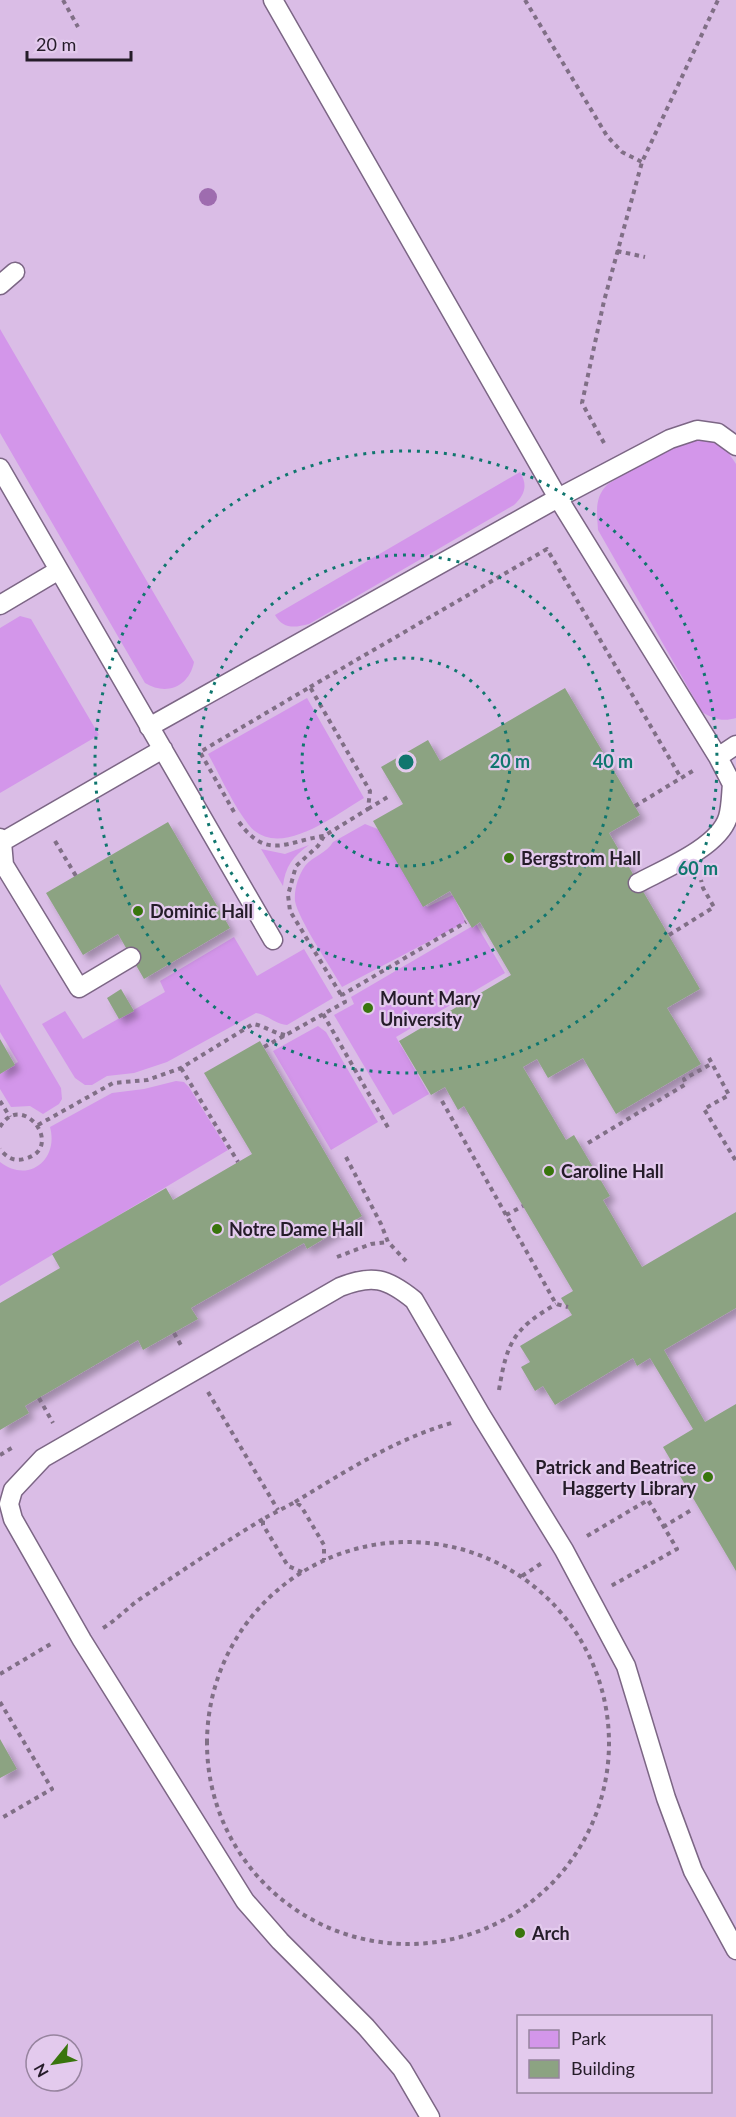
<svg xmlns="http://www.w3.org/2000/svg" width="736" height="2117" font-family="Lato,sans-serif">
<defs>
<filter id="shadow"><feDropShadow dx="5.5" dy="5.5" stdDeviation="3" flood-color="#0004"/></filter>
</defs>
<rect width="100%" height="100%" fill="#e3caed"/>
<!-- built -->
<path fill="#dabde6" fill-rule="evenodd" d="M0,0h736v2117h-736zM518,2016h192v76h-192zM36,2045h36v36h-36z"/>
<!-- green -->
<path fill="#d396ea" d="M0,329l194,333c-5,25 -28,34 -49,21l-145,-250z
M701,438c19,3 25,10 35,26v254c-13,4 -23,1 -34,-6l-104,-182c-1,-18 -4,-33 10,-46l67,-40z
M520,472c8,13 5,23 -6,33l-205,119c-15,4 -26,5 -34,-9z
M20,616l11,3 68,116 -99,58v-165z
M307,698l57,100c-29,17 -87,64 -116,26 -16,-21 -27,-47 -40,-70z
M365,824l15,6 47,77 26,-12 13,27 -124,65c-10,-18 -44,-68 -47,-86 -1,-11 3,-25 10,-35 8,-10 22,-13 28,-24z
M309,845c-16,11 -24,22 -26,41l-22,-37 24,5z
M476,924l29,49 -109,64 33,57 -36,21 -59,-100 20,-11 -3,-7z
M234,937l23,39 47,-27 29,49 -46,27c-12,-1 -19,-10 -31,-12l-89,49 -33,11 -27,3 -15,9h-7l-10,-7 -33,-54 23,-13 18,28 82,-47 -5,-11z
M0,984l61,104 1,11 -3,5 -16,10 -13,-8 -19,1 -11,-18v-16l18,-11 -18,-30z
M318,1026l8,6 52,90 -47,28 -58,-99z
M176,1081l8,1 5,5 39,63 -228,136v-124c28,22 59,-2 50,-35l62,-34 32,-4z"/>
<!-- building -->
<path fill="#8ca382" filter="url(#shadow)" d="M565,688l75,127 -31,18 91,156 -33,19 34,56 -85,50 -33,-56 -35,20 -11,-19 -14,8 43,73 8,-5 36,61 -7,4 39,67 94,-55v96l-72,42 41,72 31,-18v167l-73,-124 30,-18 -43,-71 -13,8 -4,-8 -78,47 -12,-19 -8,5 -14,-24 9,-5 -10,-16 52,-31 -11,-17 12,-7 -109,-185 -6,4 -13,-23 -14,8 -32,-54 112,-66 -31,-53 -8,6 -22,-37 -27,16 -50,-86 30,-17 -22,-37 47,-27 12,21z
M168,822l62,106 -86,51 -26,-45 -35,21 -37,-62z
M121,989l13,22 -15,8 -12,-21z
M0,1039l15,26 -15,9z
M260,1041l102,175 -55,33 -3,-6 -113,65 7,11 -55,31 -5,-10 -113,66 4,7 -29,17v-127l60,-35 -8,-14 114,-66 7,12 79,-46 -48,-81z
M0,1739l17,30 -17,9z"/>
<g fill="none" stroke-linecap="round" stroke-linejoin="round">
<!-- service casing -->
<g stroke="#7c6685" stroke-width="21">
<path id="service" d="M273,0l285,498 160,259 18,35
M0,285l15,-13
M0,468l273,472
M0,605l59,-35
M149,727l409,-229 112,-59 27,-9 21,3 18,13
M718,757l18,-12
M0,838l2,4 2,23 75,123 52,-31
M2,842l161,-93
M638,883c26,-14 81,-36 90,-66 3,-10 3,-23 4,-33
M430,2117l-28,-48 -36,-42 -86,-86 -35,-40 -163,-261 -69,-121 -4,-15 4,-14 30,-32 297,-171c32,-13 47,-9 74,13l67,115 83,135 62,116 40,132 27,73 43,79"/>
</g>
<!-- path -->
<path stroke="#806f86" stroke-width="4" stroke-dasharray="4.5 4.5" stroke-linecap="butt" d="M63,0l15,27
M525,0l82,136 15,16 20,10
M617,251l28,6
M604,443l-22,-40 22,-102 38,-139 76,-162
M310,687l237,-138 134,229
M635,806l61,-37
M368,809l23,-14
M234,812l-34,-60 110,-65 60,104 -2,18 -44,27 -6,10 -22,20 -8,29 2,16 53,87
M239,822c28,39 48,19 85,14
M55,841l21,35
M669,935l45,-28 -11,-19 -2,-8
M323,1014l67,117
M264,1047l81,-45 -3,-7 124,-73
M709,1058l20,37 -25,14 32,52
M181,1068l57,94
M0,1101l10,16
M442,1101l114,203 12,3
M38,1125l75,-42 34,-3 34,-12 72,-44c12,2 20,9 32,11
M0,1127c22,-38 67,22 24,32 -10,3 -18,-2 -24,-10
M588,1143l98,-59 -2,-5 27,-15
M346,1157l35,67 7,18 18,19
M506,1215l17,-9
M337,1257l34,-13 17,-2
M174,1333l8,14
M499,1390c8,-49 15,-61 57,-86
M208,1392l70,118
M39,1398l14,25
M0,1455l15,-9
M295,1502c51,-31 102,-64 160,-80
M663,1527l30,-18
M587,1536l61,-36 29,49 -66,37
M207 1743a201 201 0 1 1 402 0a201 201 0 1 1-402 0Z
M302,1572l-14,-6 -25,-41v-6l32,-17 6,4 23,39v15
M522,1576l20,-13
M103,1628c15,-9 26,-22 40,-31 40,-27 79,-53 120,-78
M0,1674l54,-32
M0,1702l52,87 -52,30"/>
<!-- service -->
<use href="#service" stroke="#fff" stroke-width="18"/>
</g>
<!-- trees -->
<circle fill="#9e6caf" cx="208" cy="197" r="9"/>
<!-- distance rings -->
<g fill="none" stroke="#0f766e" stroke-width="3" stroke-dasharray="3 6">
<circle cx="406" cy="762" r="104"/>
<circle cx="406" cy="762" r="207"/>
<circle cx="406" cy="762" r="311"/>
</g>
<!-- markers -->
<g fill="#39750d" stroke="#e3caed" stroke-width="2">
<circle cx="509" cy="858" r="6"/>
<circle cx="138" cy="911" r="6"/>
<circle cx="368" cy="1008" r="6"/>
<circle cx="549" cy="1171" r="6"/>
<circle cx="217" cy="1229" r="6"/>
<circle cx="708" cy="1477" r="6"/>
<circle cx="520" cy="1933" r="6"/>
</g>
<g text-anchor="middle" dominant-baseline="central" stroke-width="4.5" stroke-linejoin="round" paint-order="stroke">
<!-- poi labels -->
<g font-size="18" font-weight="bold" fill="#251c29" stroke="#e3caed" text-anchor="start">
<text x="521" y="858">Bergstrom Hall</text>
<text x="150" y="911">Dominic Hall</text>
<text x="380" y="998">Mount Mary<tspan x="380" dy="21">University</tspan></text>
<text x="561" y="1171">Caroline Hall</text>
<text x="229" y="1229">Notre Dame Hall</text>
<text x="696" y="1467" text-anchor="end">Patrick and Beatrice<tspan x="696" dy="21">Haggerty Library</tspan></text>
<text x="532" y="1933">Arch</text>
</g>
</g>
<circle cx="406" cy="762" r="9" fill="#0f766e" stroke="#e3caed" stroke-width="3"/>
<g font-size="18" text-anchor="middle" font-weight="bold" fill="#0f766e" stroke="#e3caed" stroke-width="4.5" stroke-linejoin="round" paint-order="stroke">
<text x="510" y="768">20 m</text>
<text x="613" y="768">40 m</text>
<text x="698" y="875">60 m</text>
</g>
<!-- legend -->
<rect x="517" y="2015" width="195" height="78" fill="#e3caed" stroke="#97849f" stroke-width="1.5"/>
<rect x="529" y="2030" width="30" height="18" fill="#d396ea" stroke="#97849f" stroke-width="1.5"/>
<text x="571" y="2045" font-size="18" fill="#251c29">Park</text>
<rect x="529" y="2060" width="30" height="18" fill="#8ca382" stroke="#97849f" stroke-width="1.5"/>
<text x="571" y="2075" font-size="18" fill="#251c29">Building</text>
<!-- north arrow -->
<g transform="translate(54 2063) rotate(240)"><circle r="28" fill="#e3caed" stroke="#97849f" stroke-width="1.5"/>
<path d="M0-4.5L10 22L0 15L-10 22Z" fill="#39750d"/>
<text y="-9" font-size="16" font-weight="bold" text-anchor="middle" fill="#251c29">N</text>
</g>
<!-- scale -->
<path d="M27 51v9h104v-9" fill="none" stroke="#251c29" stroke-width="3"/>
<text x="36" y="51" font-size="18" fill="#251c29" stroke="#e3caed" stroke-width="4.5" paint-order="stroke">20 m</text>
</svg>
